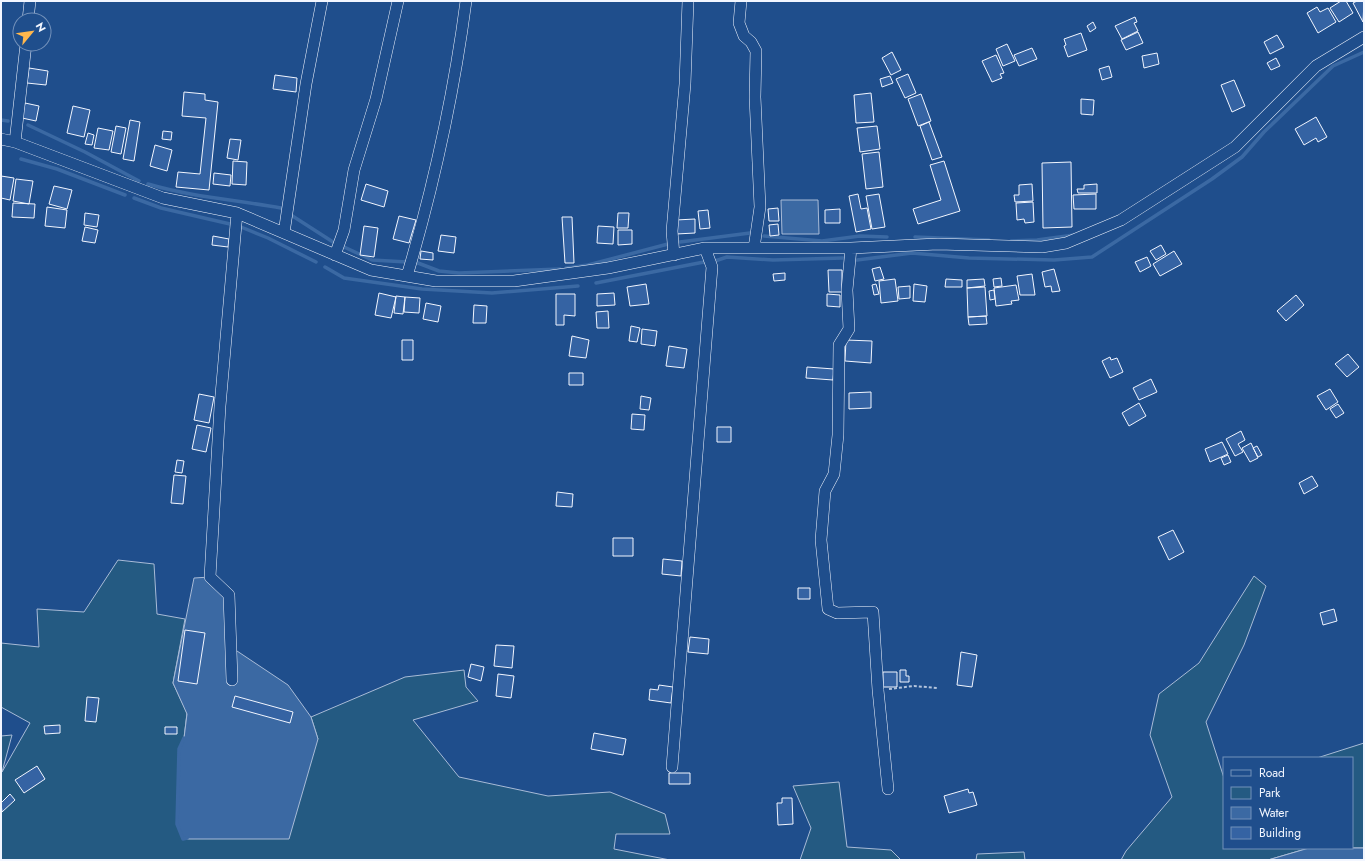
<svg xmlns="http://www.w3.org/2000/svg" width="1365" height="861" font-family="Jost,sans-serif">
<rect width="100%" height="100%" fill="#1f4e8c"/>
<!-- green -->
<path fill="#245a82" stroke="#a8bbd7" d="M118,560l36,4 3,50 28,5 -12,64 14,30 -3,25 -5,11 -2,75 141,-85 -7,-22 94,-40 59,-7 2,17 12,14 -65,19 46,57 89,19 62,-4 55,22 5,20h-54l-2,15 56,11h-669v-124l11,-1 -10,37 28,-49 -29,-16v-64l38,4 -2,-38 47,3z
M1254,576l12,10 -22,59 -38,77 18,56v70h85l-41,12h-147l5,-9 46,-54 -22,-62 9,-41 40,-31z
M1364,743v105h-12v-90h-35z
M839,782l8,65 44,3 10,10h-101l11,-32 -18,-42z
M1024,852l1,8h-49l1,-6z"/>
<!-- water -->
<path fill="#3b69a3" stroke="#a8bbd7" d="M781,200h37l1,34h-37z
M210,577l19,18 2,52 57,38 23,32 7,22 -29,100h-106l-6,-15 2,-75 5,-11 3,-24 -14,-31 21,-105z
M1309,848h55v12h-96z"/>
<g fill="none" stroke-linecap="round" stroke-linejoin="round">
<!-- stream -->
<path stroke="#3b69a3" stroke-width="3.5" d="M1,120l7,1
M28,125l57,27 54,29
M21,159l36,10 68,26
M148,184c44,13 89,16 133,24
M134,198l27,10 69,16
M291,215l42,27
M241,227l27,11 48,24
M764,236l58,5 38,-5 27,1
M915,237l74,3
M1011,241l26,-1 37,-5
M680,242l70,-9
M342,246l30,14 35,2
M857,260l55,-7 57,5 85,2 38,-3 120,-78 30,-22 22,-25 69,-66 31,-14
M715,261l12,-4 46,3 70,-2
M418,263l21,8 20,2 101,-4
M325,267l19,11 78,11 70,4 86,-7
M566,268l22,-3 80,-21
M596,283l108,-21
M184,738l-5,11 -2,75 6,15 4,-1"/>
</g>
<!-- building -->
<path fill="#3563a3" stroke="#f2f6ff" d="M1341,1h5l7,12 -14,9 -9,-14z
M1357,1h7l-1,21 -10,-19z
M1317,7l3,5 8,-4 8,14 -18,11 -11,-20z
M1135,17l2,5 -3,1 4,8 -16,8 -7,-13z
M1093,22l3,6 -6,4 -3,-6z
M1138,32l5,11 -17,7 -5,-10z
M1081,33l6,17 -19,7 -4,-11 2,-1 -2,-6z
M1277,35l7,12 -14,7 -6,-12z
M1007,44l8,17 -12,5 -7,-17z
M1032,48l5,11 -18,7 -5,-11z
M892,52l9,18 -10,5 -9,-17z
M1157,53l2,11 -15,4 -2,-12z
M996,55l8,18 -4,1 2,4 -10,4 -10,-21z
M1276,58l4,8 -9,4 -4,-7z
M1109,66l3,11 -10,3 -3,-11z
M29,68l19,3 -2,14 -19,-2z
M908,74l8,19 -11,5 -9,-19z
M275,75l22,3 -1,14 -23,-3z
M890,76l3,7 -11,4 -2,-8z
M1234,80l11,26 -13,6 -11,-27z
M184,92l21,2v6l13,2 -9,88 -33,-3 2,-15 22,2 6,-56 -24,-2z
M871,93l3,29 -18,1 -2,-28z
M921,94l10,27 -13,5 -10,-27z
M1081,99l13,1 -1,15 -12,-1z
M25,103l14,3 -3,15 -14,-3z
M73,106l17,4 -6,27 -17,-4z
M1316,117l11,20 -9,5 -2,-4 -12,7 -9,-16z
M130,120l10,2 -6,39 -11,-2z
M929,122l13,35 -10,3 -12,-34z
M116,126l10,2 -5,26 -10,-2z
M877,126l3,23 -20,3 -3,-24z
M98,128l15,3 -4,19 -15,-2z
M163,131l9,1 -1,8 -9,-1z
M88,133l6,2 -2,10 -7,-1z
M230,139l11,1 -3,20 -11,-2z
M155,145l17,5 -5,21 -17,-5z
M879,152l4,35 -17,2 -4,-35z
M233,161l14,1 -1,23 -14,-1z
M944,161l16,50 -42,13 -5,-15 28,-9 -11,-35z
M1071,162l1,65 -29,1 -1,-65z
M214,173l17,2 -1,11 -17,-2z
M1,176l13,2 -4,22 -9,-2z
M16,179l17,2 -4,23 -16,-3z
M366,184l22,7 -4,16 -23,-7z
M1032,184l1,17 -18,1 -1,-7h5v-10z
M1097,184v9h-19l-1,-4h7v-4z
M54,186l18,4 -5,19 -18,-5z
M858,194l3,15 6,-1 4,21 -15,3 -7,-36z
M879,194l6,33 -13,2 -6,-33z
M1096,194v15h-22l-1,-14z
M1033,202l1,20 -9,1 -1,-4 -7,1 -1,-17z
M13,203l22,1 -1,14 -22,-1z
M47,207l20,3 -2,18 -20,-2z
M778,208l1,13h-10l-1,-12z
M840,209v14h-15v-13z
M708,210l2,18 -10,1 -2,-18z
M85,213l14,2 -2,12 -13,-2z
M618,213h11l-1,15h-11z
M399,216l17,4 -7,23 -16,-4z
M562,217h10l2,46h-9z
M695,219v14l-19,1v-14z
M778,224l1,11 -9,1 -1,-11z
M364,226l14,2 -4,29 -14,-2z
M598,226l16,1 -1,17 -16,-1z
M85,227l13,3 -3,13 -13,-2z
M618,230h14v14l-14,1z
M441,235l15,2 -2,16 -16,-2z
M213,236l16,3 -1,8 -16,-2z
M1161,245l5,9 -10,6 -6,-9z
M421,251l12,2v7l-13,-1z
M1174,251l8,13 -22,12 -7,-12z
M1147,257l4,9 -11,6 -5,-10z
M880,267l4,12 -9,2 -3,-12z
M1054,269l6,22 -8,1 -1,-6 -6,1 -3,-15z
M828,270h14v22h-13z
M785,273v7l-11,1 -1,-7z
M1032,274l3,21h-15l-3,-19z
M1001,278l1,8 -8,1 -1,-8z
M895,279l3,22 -17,2 -2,-22z
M946,279l16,1v7h-17z
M984,279l1,7 -18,2v-8z
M646,284l3,20 -19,2 -3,-19z
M876,284l3,10 -5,1 -2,-10z
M914,284l13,2 -2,16 -12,-1z
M1016,285l3,15 -8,1 1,3 -16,2 -2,-18z
M910,286v12l-11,1 -1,-12z
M985,287l2,29 -19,1 -1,-29z
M994,290l1,9 -5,1 -1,-9z
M379,293l17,4 -5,21 -16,-3z
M614,293l1,12 -18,1v-12z
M556,294h19v22l-11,-1v10h-8z
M827,294l13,1v12l-13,-1z
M1296,295l8,10 -18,16 -9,-10z
M396,296l9,1 -2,17 -9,-1z
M405,297l15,1 -1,15 -15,-1z
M426,303l15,3 -3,16 -15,-3z
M474,305l13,1 -1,17h-13z
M608,311l1,17h-12l-1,-16z
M986,316l1,8 -18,1 -1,-8z
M631,326l9,2 -3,14 -8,-1z
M642,329l15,2 -2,15 -14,-2z
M572,336l17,4 -3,18 -17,-2z
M402,340h11v20h-11z
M846,340l26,1 -1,22 -26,-2z
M669,346l18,3 -3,19 -18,-2z
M1348,354l11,13 -12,10 -12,-13z
M1110,357l1,3 6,-2 6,14 -13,6 -8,-17z
M807,367l27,2 -1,11 -27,-2z
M569,373h14v12h-14z
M1151,379l6,13 -18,8 -6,-12z
M1330,389l8,13 -12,8 -9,-14z
M871,392v16l-22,1v-16z
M199,394l15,3 -5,26 -15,-3z
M641,396l10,2 -2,12 -9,-1z
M1139,403l7,13 -17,10 -7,-13z
M1338,404l6,9 -8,5 -6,-9z
M632,414l13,1 -1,15 -13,-1z
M197,425l14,3 -5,24 -14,-3z
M717,427h14v15h-14z
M1241,431l4,9 -7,4 5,8 -8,4 -9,-17z
M1222,442l6,12 -18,8 -5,-13z
M1251,443l7,15 -8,4 -8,-14z
M1257,446l5,9 -4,2 -5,-9z
M1228,455l3,7 -7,3 -3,-7z
M177,460l7,1 -2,12 -7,-1z
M174,475l12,1 -3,28 -12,-1z
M1312,476l6,10 -14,8 -5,-11z
M557,492l16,2 -1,13 -16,-1z
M1173,530l11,22 -15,8 -11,-23z
M613,538h20v18h-20z
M663,559l19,2 -1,15 -19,-2z
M798,588h12v11h-12z
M1334,609l3,12 -14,4 -3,-12z
M185,630l20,3 -8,51 -19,-3z
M690,637l19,2 -1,15 -20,-2z
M496,645l18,1 -2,22 -18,-2z
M961,652l16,3 -5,32 -15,-2z
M471,664l13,3 -3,14 -13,-4z
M900,670h6v6h3v6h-9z
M883,672h14v15h-14z
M498,674l16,2 -3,22 -15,-2z
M659,685l14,2 -2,16 -22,-3 1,-11 8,1z
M235,696l58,16 -3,11 -58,-16z
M87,697l12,1 -3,24 -11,-1z
M60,725v8l-15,1 -1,-8z
M165,727h12v7h-12z
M594,733l32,6 -3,16 -32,-6z
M37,766l8,13 -21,14 -9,-13z
M669,773h21v11h-21z
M968,789l1,4 4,-1 4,13 -28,8 -5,-17z
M10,794l5,6 -13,12 -1,-9z
M782,798h10l1,26 -15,1 -1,-22h5z"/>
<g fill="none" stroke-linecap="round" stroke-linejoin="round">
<!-- street casing -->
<g stroke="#f2f6ff" stroke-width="12">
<path id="street" d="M741,1l-2,22 5,13 7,6 5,9 -1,46 5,110 -6,41
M28,20l2,-19
M1,139l14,3 148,56 74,15 134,57 65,11h78l94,-13 97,-20h146l87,-4 104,3 24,-4 55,-23 114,-73 81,-81 48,-29
M15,142l11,-98
M284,233l22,-149 16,-83
M851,248l-4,42 2,39 -10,16 -1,90 -4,39 -9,17 -4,49 7,69 9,4 36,-1 5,78 10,99
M335,255l9,-25 10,-60 22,-71 22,-98
M674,255l-2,-24 13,-147 3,-83
M407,276c26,-88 47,-183 59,-275
M232,680l-3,-85 -19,-18 10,-171 17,-193
M672,767l40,-500 -7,-19"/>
</g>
<!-- path -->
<path stroke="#b3c4dc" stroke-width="2" stroke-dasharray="3 2" stroke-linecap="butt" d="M889,689l25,-3 24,2"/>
<!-- street -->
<use href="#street" stroke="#1f4e8c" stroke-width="11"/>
</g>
<!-- border -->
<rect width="1365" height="861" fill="none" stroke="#f2f6ff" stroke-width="4"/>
<!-- legend -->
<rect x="1223" y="757" width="130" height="92" fill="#1f4e8c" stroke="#7391ba"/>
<rect x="1231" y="770" width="20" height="6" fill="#1f4e8c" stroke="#7391ba"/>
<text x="1259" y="777" font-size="12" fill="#f2f6ff">Road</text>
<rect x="1231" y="787" width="20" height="12" fill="#245a82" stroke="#7391ba"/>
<text x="1259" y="797" font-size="12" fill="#f2f6ff">Park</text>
<rect x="1231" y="807" width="20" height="12" fill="#3b69a3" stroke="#7391ba"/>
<text x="1259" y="817" font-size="12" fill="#f2f6ff">Water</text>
<rect x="1231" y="827" width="20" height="12" fill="#3563a3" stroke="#7391ba"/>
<text x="1259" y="837" font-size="12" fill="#f2f6ff">Building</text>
<!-- north arrow -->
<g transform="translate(32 32) rotate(61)"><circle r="19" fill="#1f4e8c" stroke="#7391ba"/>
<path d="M0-3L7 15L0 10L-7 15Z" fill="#ffb74d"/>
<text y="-6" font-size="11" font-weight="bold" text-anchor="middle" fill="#f2f6ff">N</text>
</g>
</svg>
